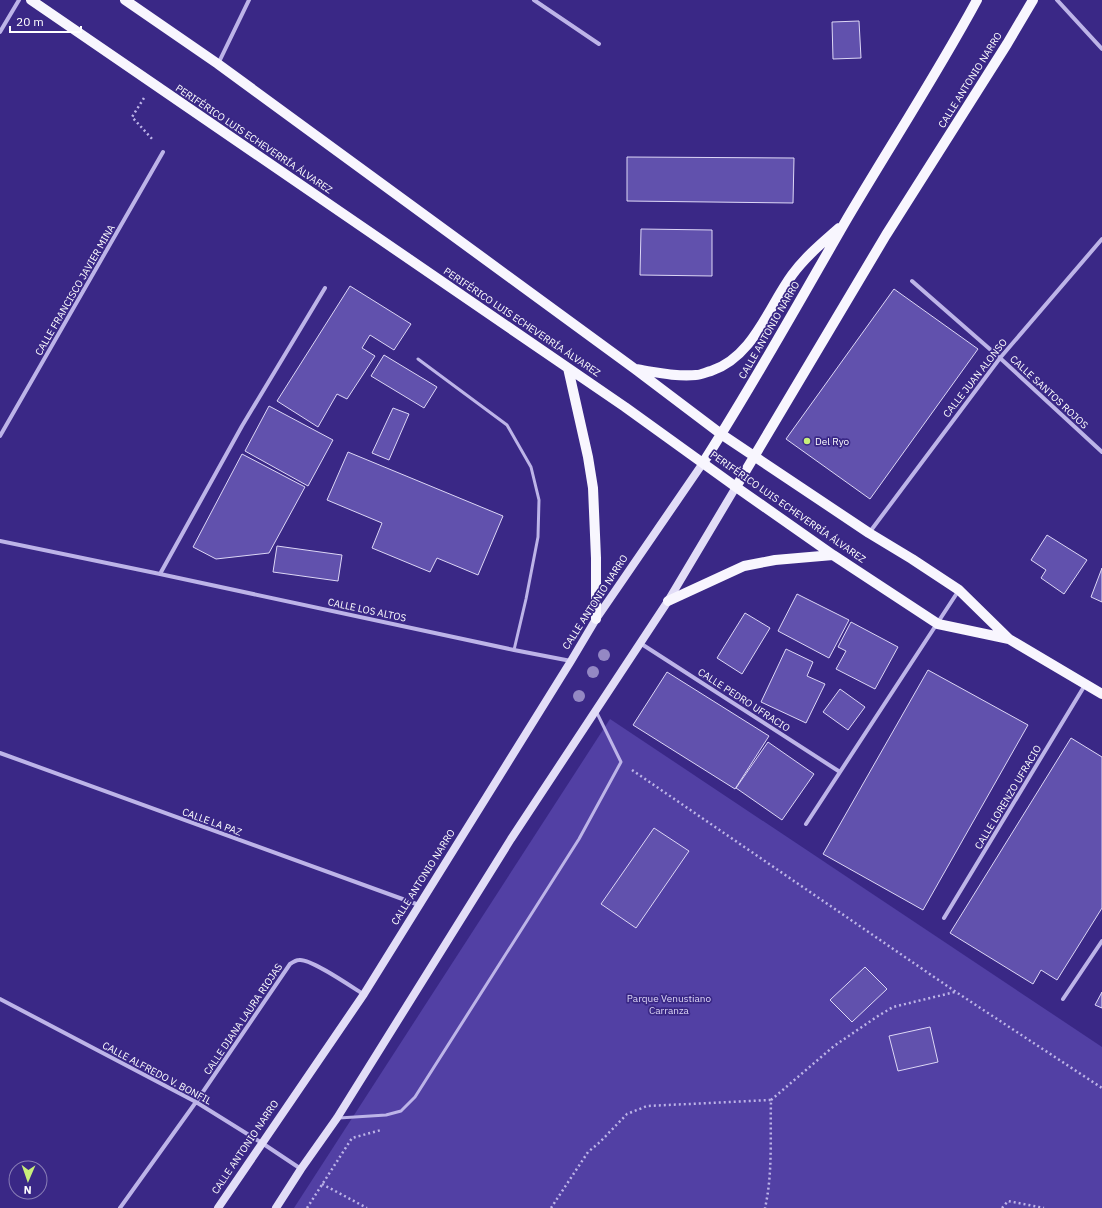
<svg xmlns="http://www.w3.org/2000/svg" width="1102" height="1208" font-family="'IBM Plex Sans',sans-serif">
<rect width="100%" height="100%" fill="#3a2886"/>
<!-- green -->
<path fill="#5240a4" d="M610,719l492,328v161h-808z"/>
<!-- building -->
<path fill="#6151ad" stroke="#ddd7f6" d="M859,21l2,37 -28,1 -1,-37z
M627,157l167,1 -1,45 -166,-2z
M641,229l71,1v46l-72,-1z
M350,286l61,38 -17,26 -24,-15 -8,13 13,8 -28,43 -10,-5 -19,33 -41,-26z
M894,289l84,60 -108,150 -84,-60z
M384,355l53,32 -13,21 -53,-32z
M269,406l64,34 -25,46 -63,-35z
M393,408l16,6 -20,46 -17,-7z
M348,452l155,64 -25,59 -41,-17 -7,14 -58,-24 10,-25 -55,-23z
M242,454l63,33 -36,66 -53,6 -23,-12z
M1047,535l40,25 -23,34 -23,-16 5,-8 -15,-10z
M277,546l65,9 -4,26 -65,-9z
M1102,568v34l-11,-5z
M797,594l52,26 -20,38 -51,-27z
M745,613l25,15 -28,46 -25,-16z
M851,622l47,25 -23,42 -39,-20 10,-18 -8,-4z
M786,649l27,13 -6,14 18,8 -19,39 -45,-21z
M928,670l100,55 -105,185 -100,-56z
M667,672l102,64 -34,53 -102,-64z
M840,689l25,18 -17,23 -25,-18z
M1071,738l31,19v151l-45,72 -16,-10 -8,14 -83,-51z
M768,742l46,32 -32,46 -46,-32z
M654,828l35,23 -53,77 -35,-24z
M865,967l22,22 -35,33 -22,-22z
M1102,992v16l-7,-3z
M930,1027l8,35 -40,9 -9,-35z"/>
<g fill="none" stroke-linecap="round" stroke-linejoin="round">
<!-- path -->
<path stroke="#bdb4e8" stroke-width="2.5" stroke-dasharray="2 3" stroke-linecap="butt" d="M144,98l-12,19 22,24
M632,770l324,222 146,96
M771,1100l63,-54 44,-30 15,-9 62,-15
M322,1184l45,24
M307,1208l45,-70 29,-8
M551,1208l37,-56 12,-10 27,-28 20,-8 124,-6c-1,35 2,73 -6,108
M1002,1208l6,-7 36,7"/>
<!-- lane -->
<path stroke="#bdb4e8" stroke-width="3" d="M418,359l89,66 24,42 8,33 -1,37 -12,62 -12,51
M339,1118l47,-3 15,-4 14,-14 164,-258 42,-77 -25,-51"/>
<!-- street -->
<path stroke="#bdb4e8" stroke-width="4" d="M534,0l65,44
M1057,0l45,49
M0,32l19,-32
M218,64l31,-64
M912,281l88,77 102,94
M0,436l163,-284
M869,533l131,-175 102,-119
M0,541l160,33 354,76 57,11
M160,574l82,-148 83,-138
M640,643l200,129
M0,753l419,152
M806,824l153,-234
M944,918l141,-233
M0,999l196,103 66,41 39,26
M1063,999l39,-58
M120,1208l76,-106 94,-138c3,-2 6,-4 9,-4 11,-2 53,27 64,34"/>
<!-- secondary -->
<path stroke="#e2ddf7" stroke-width="8" d="M218,1208l146,-214 207,-333 25,-42 107,-156
M276,1208l25,-39 36,-51 174,-279 157,-238 68,-114"/>
<!-- primary -->
<path stroke="#f8f6fe" stroke-width="10" d="M31,0l594,407 111,80 97,68 105,69 71,15
M125,0l93,64 417,305 86,65 148,99 43,26 47,31 50,49 93,55
M568,368l20,89 5,31 3,70v61
M635,369c20,3 41,8 61,6 5,0 10,-3 15,-4 42,-14 57,-63 81,-96 13,-18 30,-32 47,-47
M703,463c50,-78 95,-159 141,-239 44,-75 92,-148 133,-224
M736,487l150,-252 121,-191 26,-44
M668,601l76,-35 31,-6 58,-5"/>
</g>
<!-- trees -->
<g fill="#9488c4">
<circle cx="604" cy="655" r="6"/>
<circle cx="593" cy="672" r="6"/>
<circle cx="579" cy="696" r="6"/>
</g>
<!-- markers -->
<circle fill="#c8ef7a" stroke="#3a2886" stroke-width="1.5" cx="807" cy="441" r="4"/>
<g text-anchor="middle" dominant-baseline="central" stroke-width="3.5" stroke-linejoin="round" paint-order="stroke">
<!-- street labels -->
<g font-size="10" fill="#fff" stroke="#3a2886">
<text transform="translate(970 80) rotate(-58)">CALLE ANTONIO NARRO</text>
<text transform="translate(254 139) rotate(34)">PERIFÉRICO LUIS ECHEVERRÍA ÁLVAREZ</text>
<text transform="translate(75 290) rotate(-60)">CALLE FRANCISCO JAVIER MINA</text>
<text transform="translate(522 322) rotate(34)">PERIFÉRICO LUIS ECHEVERRÍA ÁLVAREZ</text>
<text transform="translate(769 330) rotate(-60)">CALLE ANTONIO NARRO</text>
<text transform="translate(975 378) rotate(-52)">CALLE JUAN ALONSO</text>
<text transform="translate(1049 392) rotate(43)">CALLE SANTOS ROJOS</text>
<text transform="translate(788 507) rotate(35)">PERIFÉRICO LUIS ECHEVERRÍA ÁLVAREZ</text>
<text transform="translate(595 602) rotate(-57)">CALLE ANTONIO NARRO</text>
<text transform="translate(367 610) rotate(12)">CALLE LOS ALTOS</text>
<text transform="translate(744 700) rotate(33)">CALLE PEDRO UFRACIO</text>
<text transform="translate(1008 797) rotate(-59)">CALLE LORENZO UFRACIO</text>
<text transform="translate(212 822) rotate(20)">CALLE LA PAZ</text>
<text transform="translate(423 877) rotate(-58)">CALLE ANTONIO NARRO</text>
<text transform="translate(243 1019) rotate(-56)">CALLE DIANA LAURA RIOJAS</text>
<text transform="translate(157 1073) rotate(28)">CALLE ALFREDO V. BONFIL</text>
<text transform="translate(245 1147) rotate(-56)">CALLE ANTONIO NARRO</text>
</g>
<!-- poi labels -->
<g font-size="10" fill="#fff" stroke="#3a2886" text-anchor="start">
<text x="815" y="441">Del Ryo</text>
</g>
<!-- park labels -->
<g font-size="10" fill="#ddd7f6" stroke="#3a2886">
<text x="669" y="998">Parque Venustiano<tspan x="669" dy="12">Carranza</tspan></text>
</g>
</g>
<!-- north arrow -->
<g transform="translate(28 1180) rotate(182)"><circle r="19" fill="#3a2886" stroke="#897eb6"/>
<path d="M0-3L7 15L0 10L-7 15Z" fill="#c8ef7a"/>
<text y="-6" font-size="11" font-weight="bold" text-anchor="middle" fill="#ffffff">N</text>
</g>
<!-- scale -->
<path d="M10 26v6h71v-6" fill="none" stroke="#ffffff" stroke-width="2"/>
<text x="16" y="26" font-size="12" fill="#ffffff" stroke="#3a2886" stroke-width="3" paint-order="stroke">20 m</text>
</svg>
